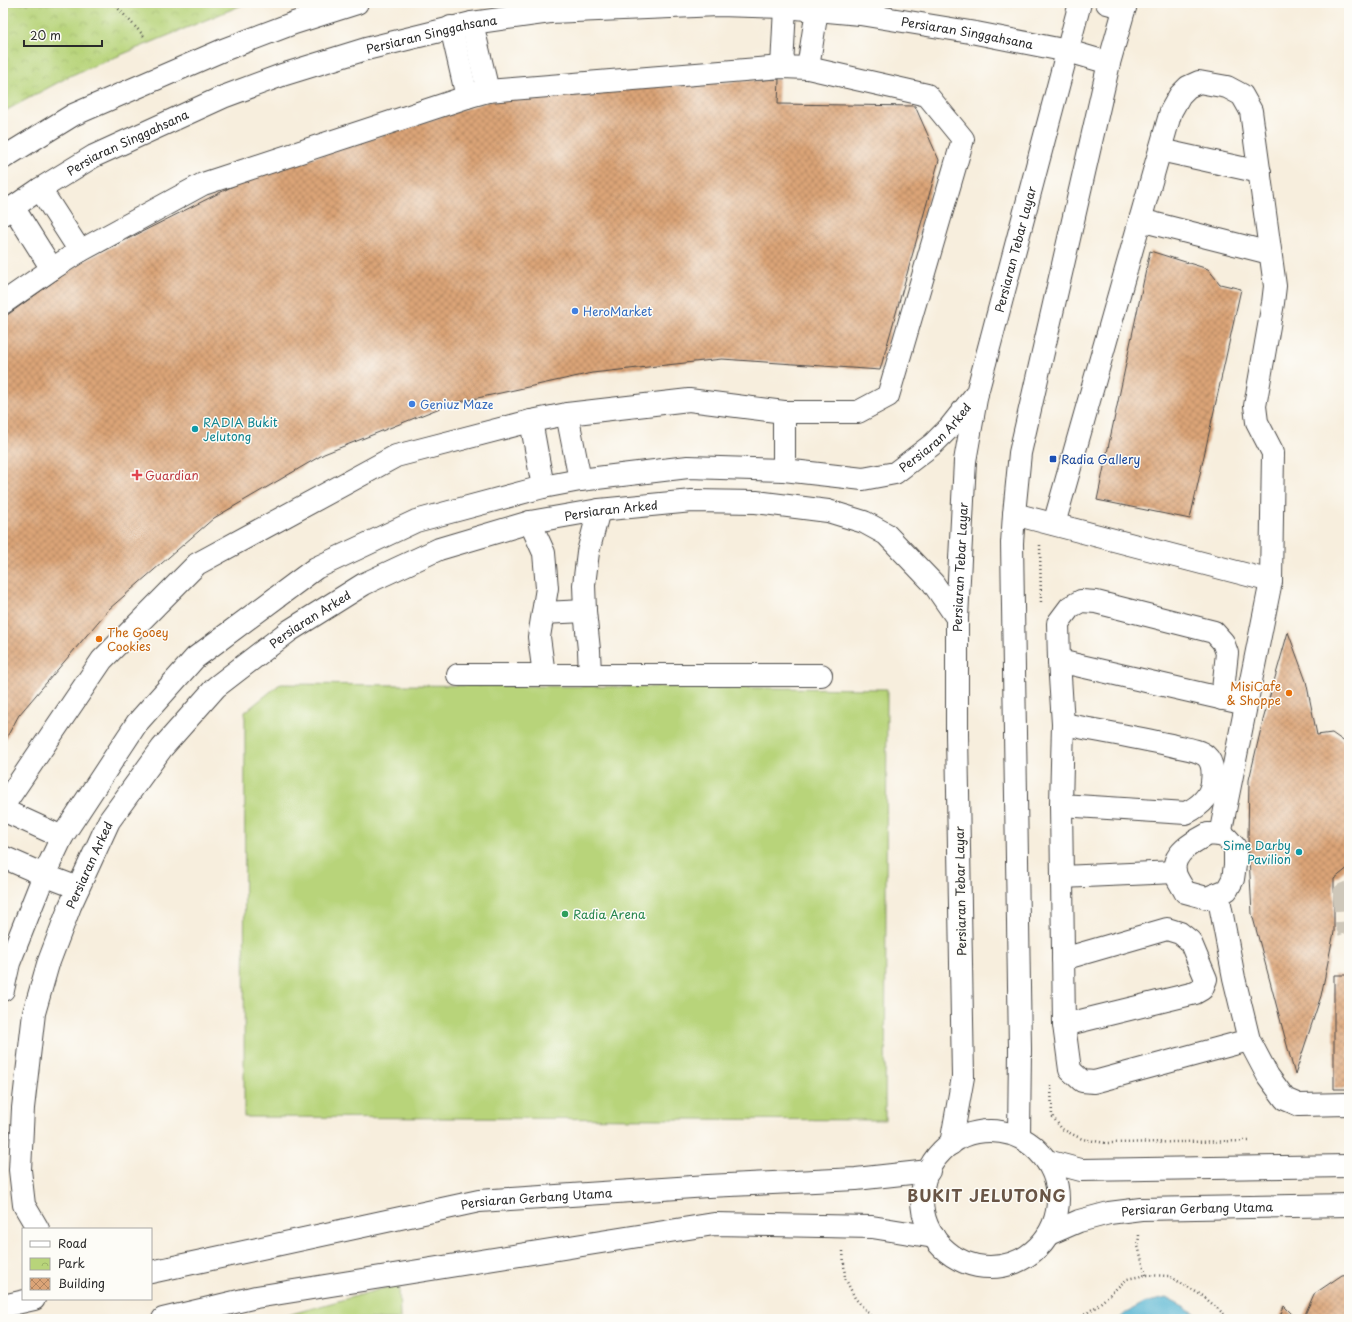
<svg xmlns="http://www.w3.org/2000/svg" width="1352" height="1322" font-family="'Playpen Sans',sans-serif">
<defs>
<pattern id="park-crowns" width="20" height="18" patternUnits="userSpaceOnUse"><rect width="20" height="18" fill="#b8d47a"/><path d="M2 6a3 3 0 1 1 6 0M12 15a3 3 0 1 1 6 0" fill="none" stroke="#9eb66a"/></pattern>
<pattern id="building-cross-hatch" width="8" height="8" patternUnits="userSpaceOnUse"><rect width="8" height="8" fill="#dba477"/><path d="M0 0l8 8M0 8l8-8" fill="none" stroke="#b28662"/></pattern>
</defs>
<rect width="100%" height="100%" fill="#fdfcf7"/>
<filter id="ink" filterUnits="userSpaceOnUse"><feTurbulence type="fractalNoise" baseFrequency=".025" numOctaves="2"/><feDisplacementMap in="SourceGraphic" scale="8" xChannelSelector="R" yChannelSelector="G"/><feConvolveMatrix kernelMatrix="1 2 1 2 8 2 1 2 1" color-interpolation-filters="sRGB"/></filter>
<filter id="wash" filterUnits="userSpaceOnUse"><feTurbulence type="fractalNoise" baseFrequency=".012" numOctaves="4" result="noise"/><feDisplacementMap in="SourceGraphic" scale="16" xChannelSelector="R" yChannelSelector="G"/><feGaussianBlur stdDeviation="0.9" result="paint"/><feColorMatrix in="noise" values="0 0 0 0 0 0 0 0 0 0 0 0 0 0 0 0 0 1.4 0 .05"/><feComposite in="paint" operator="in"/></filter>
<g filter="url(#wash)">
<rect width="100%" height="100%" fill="#f7eedd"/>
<!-- green -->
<path fill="#b8d47a" stroke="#728052" d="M280,684l607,5 -2,431 -641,-3 1,-405z
M399,1284l1,35h-126z"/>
<!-- park -->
<path fill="url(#park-crowns)" stroke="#728052" d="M3,3h244l-175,72 -69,37z"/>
<!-- water -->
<path fill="#53b4d1" stroke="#3f707e" d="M1166,1298l29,15 5,6h-81l8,-7 17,-9z"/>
<g id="blocks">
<!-- building -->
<path fill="url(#building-cross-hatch)" d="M779,79l-1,25 137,2 24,54 -59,210 -158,-11 -130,14 -142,31 -126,50 -110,64 -105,91 -90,106 -16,29v-426l77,-55 169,-85 262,-84z
M1150,251l58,18 12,15 21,5 -51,230 -93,-19z
M1288,632l18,49 11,54 15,-2 17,12v122l-15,12v53l-13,64 -26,79 -43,-161 -4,-76 1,-58 14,-60z
M1334,975h15v114h-15z
M1349,1274v45h-46l11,-25 28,-19z
M1284,1306l13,13h-18z"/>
</g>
</g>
<g filter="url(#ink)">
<use href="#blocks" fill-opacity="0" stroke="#4a4846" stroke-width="1"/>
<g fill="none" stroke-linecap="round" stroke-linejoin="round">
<!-- minor-tunnel -->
<path stroke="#cec7b9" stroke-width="22" stroke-dasharray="22 11" stroke-linecap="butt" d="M1349,892l-5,2 2,30 3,8"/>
<!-- minor casing -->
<g stroke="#4a4846" stroke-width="24">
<g id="minor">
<path d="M1107,3l18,5"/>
<path d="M472,23l16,68"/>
<path d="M451,27l16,70"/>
<path d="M782,67l3,-60"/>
<path d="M808,68l9,-58"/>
<path d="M1160,150l100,22"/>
<path d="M3,158l70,-43 150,-65 71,-27 63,-20"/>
<path d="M40,189l40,62"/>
<path d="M13,207l39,62"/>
<path id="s1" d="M3,214l37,-25 54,-33 129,-59 59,-22 84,-26 106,-26 78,-11 169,-7 66,2 75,7 116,19 92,18 41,12"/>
<path d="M1140,220l130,33"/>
<path d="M3,303l49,-34 28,-18 123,-67 264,-87 21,-6 294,-24 26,1 119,27 36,44 -75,257 -30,16h-74l-95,-12 -122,14 -36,7 -135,35 -199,108 -95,96 -99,146"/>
<path d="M784,412v58"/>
<path d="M567,414l13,66"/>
<path d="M531,421l12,66"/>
<path d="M1014,514l257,67"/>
<path d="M530,522l14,31 3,35 -8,49 5,38"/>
<path d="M1054,524l117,-413 9,-16 8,-8 11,-5 28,5 15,8 9,16 24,175 -2,17 -18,103 2,16 16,31 -2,128 -51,254"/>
<path d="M543,613l42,-2"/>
<path d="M1059,661l-1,-38 12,-16 11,-6 15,1 118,30 9,10 4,11 -5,46"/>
<path d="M458,675h363"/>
<path d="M590,675l-1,-25 -4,-39 -1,-26 4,-33 11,-42"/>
<path d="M1061,805l125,8c12,-6 25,-16 26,-31 1,-8 1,-20 -6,-26 -8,-7 -25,-8 -35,-11 -36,-8 -72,-14 -108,-21"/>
<path d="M3,810l59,27"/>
<path d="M1208,834l12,1 7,3 8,9v18l-2,14 -6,11 -20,8 -22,-6c-3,-6 -9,-14 -10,-20 -4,-19 20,-31 33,-38z"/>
<path d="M3,857l41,18 34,13"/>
<path d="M1062,877l113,-5"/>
<path d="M1218,894l16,84 15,62 -155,42 -12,-1 -12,-11 -6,-45 -3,-220 2,-81 -4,-63 187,43"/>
<path d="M1063,959l104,-30 13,4 10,8 16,38 -4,10 -7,4 -131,32"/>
<path id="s2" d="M3,990l6,-27 35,-88 18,-38 75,-114 58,-65 121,-90 100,-47 127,-34 37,-7 108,-13 96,3 79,9 32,-6 38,-29 17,-17 27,-34"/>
<path d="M1249,1040l19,36 17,23 14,6 50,-1"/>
<path id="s3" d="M38,1229l-14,-24 -4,-35 3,-62 11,-95 14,-49 22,-58 39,-85 53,-73 54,-61 73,-56 75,-47 75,-35 91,-27 69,-12 93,-9 64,1 72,9 36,11 22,12 47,49 24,35"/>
</g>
</g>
<!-- major casing -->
<g stroke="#4a4846" stroke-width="24">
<g id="major">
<circle cx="990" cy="1199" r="68"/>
<path d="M1019,1136l1,-87 -8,-506 2,-29 6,-61 89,-390 17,-60"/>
<path id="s4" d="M951,1144l12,-67 -6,-343v-116l8,-157 12,-68 103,-390"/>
<path d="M1047,1161l34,9 268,-4"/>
<path id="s5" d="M1049,1234l30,-13 30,-8 32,-4 208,-4"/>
<path id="s6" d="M151,1272l328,-71 229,-15 148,-7 73,-8"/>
<path d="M3,1306l31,-7"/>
<path d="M163,1319l93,-22 458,-73 158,3 62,10"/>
</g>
</g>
<!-- path -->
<path stroke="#4a4846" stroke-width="2.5" stroke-dasharray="1 3" stroke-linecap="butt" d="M113,3l32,34
M1040,545l1,59
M1051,1085l1,31 10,13 20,10 24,4 145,-2
M1139,1235l-1,11 8,29
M843,1251l2,27 10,20 18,21
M1078,1319l19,-13 30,-27 19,-4 23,1 34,20 22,19 2,4"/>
<!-- minor -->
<use href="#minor" stroke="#fff" stroke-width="22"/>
<!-- major -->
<use href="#major" stroke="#fff" stroke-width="22"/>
</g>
</g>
<!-- markers -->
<g fill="#3f7fe0" stroke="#fdfcf7" stroke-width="1.5">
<circle cx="575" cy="311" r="4"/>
<circle cx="412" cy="404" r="4"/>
</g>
<g fill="#0f9aa8" stroke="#fdfcf7" stroke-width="1.5">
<circle cx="195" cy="429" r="4"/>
<circle cx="1299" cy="852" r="4"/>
</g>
<rect fill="#1a4fb4" stroke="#fdfcf7" stroke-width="1.5" x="1049" y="455" width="8" height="8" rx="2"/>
<path fill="#e0444e" stroke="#fdfcf7" stroke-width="1.5" d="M135 469h4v4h4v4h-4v4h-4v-4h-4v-4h4z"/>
<g fill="#e8710a" stroke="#fdfcf7" stroke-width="1.5">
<circle cx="99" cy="639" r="4"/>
<circle cx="1289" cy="693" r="4"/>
</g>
<circle fill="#2e9e5b" stroke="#fdfcf7" stroke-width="1.5" cx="565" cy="914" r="4"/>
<g text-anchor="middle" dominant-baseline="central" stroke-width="3" stroke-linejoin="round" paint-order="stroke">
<!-- street labels -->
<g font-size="12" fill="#2b2b2b" stroke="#fdfcf7">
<text stroke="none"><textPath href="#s1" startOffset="1008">Persiaran Singgahsana</textPath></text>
<text stroke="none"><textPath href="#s1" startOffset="468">Persiaran Singgahsana</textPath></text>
<text stroke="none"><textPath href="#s1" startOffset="144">Persiaran Singgahsana</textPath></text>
<text stroke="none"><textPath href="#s4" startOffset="902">Persiaran Tebar Layar</textPath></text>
<text stroke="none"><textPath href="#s2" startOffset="1189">Persiaran Arked</textPath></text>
<text stroke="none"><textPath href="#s3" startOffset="1039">Persiaran Arked</textPath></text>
<text stroke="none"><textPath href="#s4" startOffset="578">Persiaran Tebar Layar</textPath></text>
<text stroke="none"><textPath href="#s3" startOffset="715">Persiaran Arked</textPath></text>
<text stroke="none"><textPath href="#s3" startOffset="379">Persiaran Arked</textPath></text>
<text transform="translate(960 891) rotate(-91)">Persiaran Tebar Layar</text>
<text stroke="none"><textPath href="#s6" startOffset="393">Persiaran Gerbang Utama</textPath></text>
<text stroke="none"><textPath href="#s5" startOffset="152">Persiaran Gerbang Utama</textPath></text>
</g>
<!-- shop labels -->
<g font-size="12" fill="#366cbe" stroke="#fdfcf7" text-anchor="start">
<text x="583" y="311">HeroMarket</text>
<text x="420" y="404">Geniuz Maze</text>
</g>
<!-- culture labels -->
<g font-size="12" fill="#0d838f" stroke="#fdfcf7" text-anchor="start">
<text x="203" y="422">RADIA Bukit<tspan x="203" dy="14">Jelutong</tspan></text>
<text x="1291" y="845" text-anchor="end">Sime Darby<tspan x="1291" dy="14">Pavilion</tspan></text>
</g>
<!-- transit labels -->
<g font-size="12" fill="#164399" stroke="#fdfcf7" text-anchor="start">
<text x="1061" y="459">Radia Gallery</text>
</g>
<!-- health labels -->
<g font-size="12" fill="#be3a42" stroke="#fdfcf7" text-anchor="start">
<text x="145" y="475">Guardian</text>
</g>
<!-- food labels -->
<g font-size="12" fill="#c56008" stroke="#fdfcf7" text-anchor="start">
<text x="107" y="632">The Gooey<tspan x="107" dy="14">Cookies</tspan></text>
<text x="1281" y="686" text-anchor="end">MisiCafe<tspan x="1281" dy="14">&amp; Shoppe</tspan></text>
</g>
<!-- leisure labels -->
<g font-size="12" fill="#27864d" stroke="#fdfcf7" text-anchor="start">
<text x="573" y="914">Radia Arena</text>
</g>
<!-- district labels -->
<g font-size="16" font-weight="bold" letter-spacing="1" fill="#695546" stroke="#fdfcf7">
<text x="987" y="1195">BUKIT JELUTONG</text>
</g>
</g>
<!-- margin -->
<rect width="1352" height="1322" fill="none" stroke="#fdfcf7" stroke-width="16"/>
<!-- legend -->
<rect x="22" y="1228" width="130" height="72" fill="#fdfcf7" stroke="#a9a8a5"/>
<rect x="30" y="1241" width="20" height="6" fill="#ffffff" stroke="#a9a8a5"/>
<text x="58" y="1248" font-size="12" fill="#2b2b2b">Road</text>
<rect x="30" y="1258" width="20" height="12" fill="url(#park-crowns)" stroke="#a9a8a5"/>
<text x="58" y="1268" font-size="12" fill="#2b2b2b">Park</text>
<rect x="30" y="1278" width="20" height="12" fill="url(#building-cross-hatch)" stroke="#a9a8a5"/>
<text x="58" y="1288" font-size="12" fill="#2b2b2b">Building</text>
<!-- scale -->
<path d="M24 40v6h78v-6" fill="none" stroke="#2b2b2b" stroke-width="2"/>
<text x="30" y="40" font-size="12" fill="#2b2b2b" stroke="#fdfcf7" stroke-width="3" paint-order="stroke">20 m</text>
</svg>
